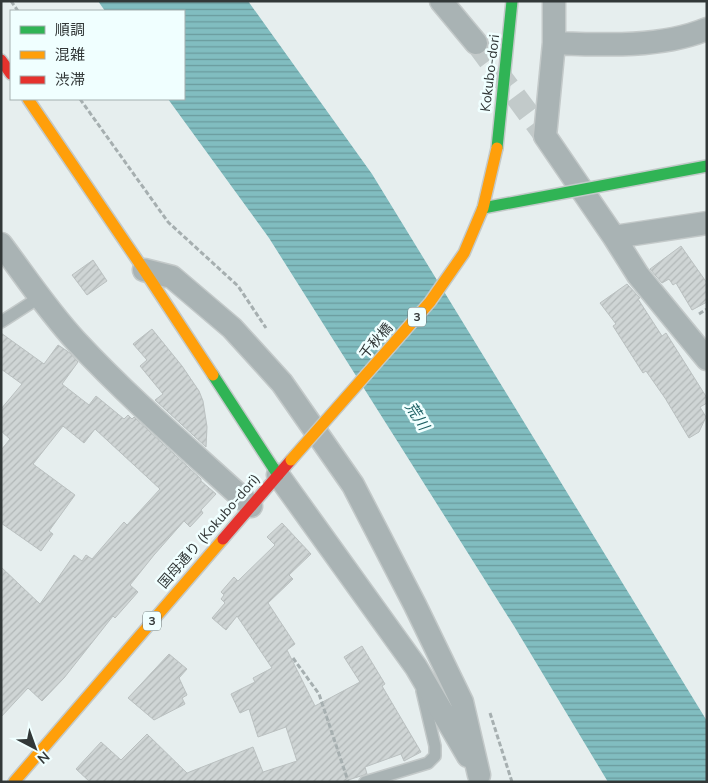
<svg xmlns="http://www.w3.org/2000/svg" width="708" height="783" font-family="'Nunito Sans','Noto Sans JP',sans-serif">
<defs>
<pattern id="water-rules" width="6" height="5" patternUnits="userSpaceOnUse" patternTransform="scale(1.25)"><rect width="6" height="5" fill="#81bdc0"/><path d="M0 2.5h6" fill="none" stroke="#6a9b9d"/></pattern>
<pattern id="building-hatch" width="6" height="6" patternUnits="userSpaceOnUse" patternTransform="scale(1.25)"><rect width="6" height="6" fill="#cfd5d5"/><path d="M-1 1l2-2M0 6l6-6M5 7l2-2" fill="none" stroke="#b2b8b8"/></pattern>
</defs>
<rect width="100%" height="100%" fill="#e6eeee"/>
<!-- water -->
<path fill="url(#water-rules)" d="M98,1h150l124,173 335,547v61h-99l-94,-156 -245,-388 -101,-139h16v-88h-79z"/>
<!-- building -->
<path fill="url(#building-hatch)" stroke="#bac0c0" d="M681,246l26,37v19l-15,8 -16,-27 -3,2 -4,-6 -7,4 -12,-14z
M93,260l14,21 -20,14 -15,-20z
M627,284l13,14 -2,1 24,37 4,-3 41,65v5l-7,4 6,10 -7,15 -10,6 -24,-40 -19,-27 -3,2 -30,-47 3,-2 -16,-21z
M152,329l30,37 17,25 4,10 4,26 -1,20 -51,-47 8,-6 -23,-28 7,-6 -14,-16z
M1,333l43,31 14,-19 12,8 8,9 -16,22 27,21 7,-9 28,23 4,-4 4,4 2,-2 67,62v2l15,13 -15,16 2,3 -13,14 -6,-6 -30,34 -24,30 8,7 -23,26 -2,-2 -49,62 -22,23 -14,-13 -27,29v-150l39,37 34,-49 8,6 4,-6 6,4 32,-37 3,3 33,-36 -65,-60 -11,14 -21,-17 -30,38 42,31 -26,36 4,3 -12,17 -40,-28v-73l9,-11 -9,-8v-22l21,-25 -21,-15z
M282,523l29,31 -22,21 4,4 -25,24 27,41 -8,6 28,56 45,-24 -16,-25 18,-11 23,38 -3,2 39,66 -17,9 -3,-7 -36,13 2,7 -25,8h-252l-14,-13 25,-27 20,18 26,-26 40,39 66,-26 10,25 34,-11 -11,-34 -28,10 -9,-28 -9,4 -9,-19 24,-12 -2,-4 19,-10 -35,-52 -11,14 -14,-12 13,-15 -4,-4 3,-4 -3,-3 13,-15 4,4 37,-36 -8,-8z
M169,654l18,15 -8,9 8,17 -5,3 3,6 -31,16 -26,-22z"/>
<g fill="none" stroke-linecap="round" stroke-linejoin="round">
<!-- street-tunnel -->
<path stroke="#c2caca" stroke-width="22" stroke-dasharray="22 11" stroke-linecap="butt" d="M476,43l69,93"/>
<!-- lane casing -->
<g stroke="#c3c9c9" stroke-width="14">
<path id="lane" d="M1,322l39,-25
M365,782l63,-19 7,-7v-10l-13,-55"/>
</g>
<!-- street casing -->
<g stroke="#c3c9c9" stroke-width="25">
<path id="street" d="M441,1l35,42
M554,1v42l-9,93 69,101
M554,43c49,2 107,5 153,-14
M707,223l-93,14 24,38 69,84
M1,244c24,32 47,67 75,97 54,58 116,111 175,165
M144,270l28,7 60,51 50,55 71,102 62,120 47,97 17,73
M278,475l138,192 52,89"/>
</g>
<!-- fast casing -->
<g stroke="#c3c9c9" stroke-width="14">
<path id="fast" d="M497,148l15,-147
M213,375l65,100"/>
</g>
<!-- slow casing -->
<g stroke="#c3c9c9" stroke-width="14">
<path id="slow" d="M28,99l116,171 69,105
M14,782l209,-243"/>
</g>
<!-- jam casing -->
<g stroke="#c3c9c9" stroke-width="14">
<path id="jam" d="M1,60l10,14
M223,539l68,-79"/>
</g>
<!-- path -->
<path stroke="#a6afb0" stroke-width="3" stroke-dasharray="5 2.5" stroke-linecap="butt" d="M11,1l7,10
M80,99l88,123 70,64 28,42
M699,314l8,-5
M293,658l26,36 29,87
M490,713l22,69"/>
<!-- lane -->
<use href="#lane" stroke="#a9b3b4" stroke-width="11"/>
<!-- street -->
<use href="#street" stroke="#a9b3b4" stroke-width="22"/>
<!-- fast -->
<use href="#fast" stroke="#30b455" stroke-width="11"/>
<!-- slow -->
<use href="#slow" stroke="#ff9f0a" stroke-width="11"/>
<!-- jam -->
<use href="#jam" stroke="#e5322d" stroke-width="11"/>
<!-- fast-bridge casing -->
<g stroke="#c3c9c9" stroke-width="14" stroke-linecap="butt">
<path id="fast-bridge" d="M483,208l224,-42"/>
</g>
<!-- slow-bridge casing -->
<g stroke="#c3c9c9" stroke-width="14" stroke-linecap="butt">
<path id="slow-bridge" d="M291,460l139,-158 34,-49 19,-45 14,-60"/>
</g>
<!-- fast-bridge -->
<use href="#fast-bridge" stroke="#30b455" stroke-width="11"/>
<!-- slow-bridge -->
<use href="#slow-bridge" stroke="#ff9f0a" stroke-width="11"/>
</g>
<g text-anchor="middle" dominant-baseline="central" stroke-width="5" stroke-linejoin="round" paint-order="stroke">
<!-- shield labels -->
<g fill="#f0ffff" stroke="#6b7474" stroke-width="1">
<rect x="408" y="307.5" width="18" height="19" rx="4"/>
<rect x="143" y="611.5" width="18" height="19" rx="4"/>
</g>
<g font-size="12" font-weight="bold" fill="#323838">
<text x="417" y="317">3</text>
<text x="152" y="621">3</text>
</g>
<!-- street labels -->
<g font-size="14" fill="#323838" stroke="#f0ffff">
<text transform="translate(490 73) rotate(-83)">Kokubo-dori</text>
<text transform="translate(376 341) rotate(-49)">千秋橋</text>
<text transform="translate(209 531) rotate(-49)">国母通り (Kokubo-dori)</text>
</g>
<!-- water labels -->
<g font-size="15" font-style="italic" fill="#1a5f62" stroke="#f0ffff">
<text transform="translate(417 416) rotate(57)">荒川</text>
</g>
</g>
<!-- border -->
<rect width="708" height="783" fill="none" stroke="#323838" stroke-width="5"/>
<!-- legend -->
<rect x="10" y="10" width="175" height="90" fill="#f0ffff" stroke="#a4afaf"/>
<rect x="20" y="26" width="25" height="8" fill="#30b455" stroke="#a4afaf"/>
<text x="55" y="35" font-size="15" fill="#323838">順調</text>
<rect x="20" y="51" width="25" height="8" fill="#ff9f0a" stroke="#a4afaf"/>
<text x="55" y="60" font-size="15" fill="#323838">混雑</text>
<rect x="20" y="76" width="25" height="8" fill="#e5322d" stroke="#a4afaf"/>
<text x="55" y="85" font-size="15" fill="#323838">渋滞</text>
<!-- north arrow -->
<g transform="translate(35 748) rotate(139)" stroke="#f0ffff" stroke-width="4" paint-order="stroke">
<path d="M0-4L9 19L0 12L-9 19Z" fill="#323838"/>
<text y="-8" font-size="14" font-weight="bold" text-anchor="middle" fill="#323838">N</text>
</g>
</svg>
